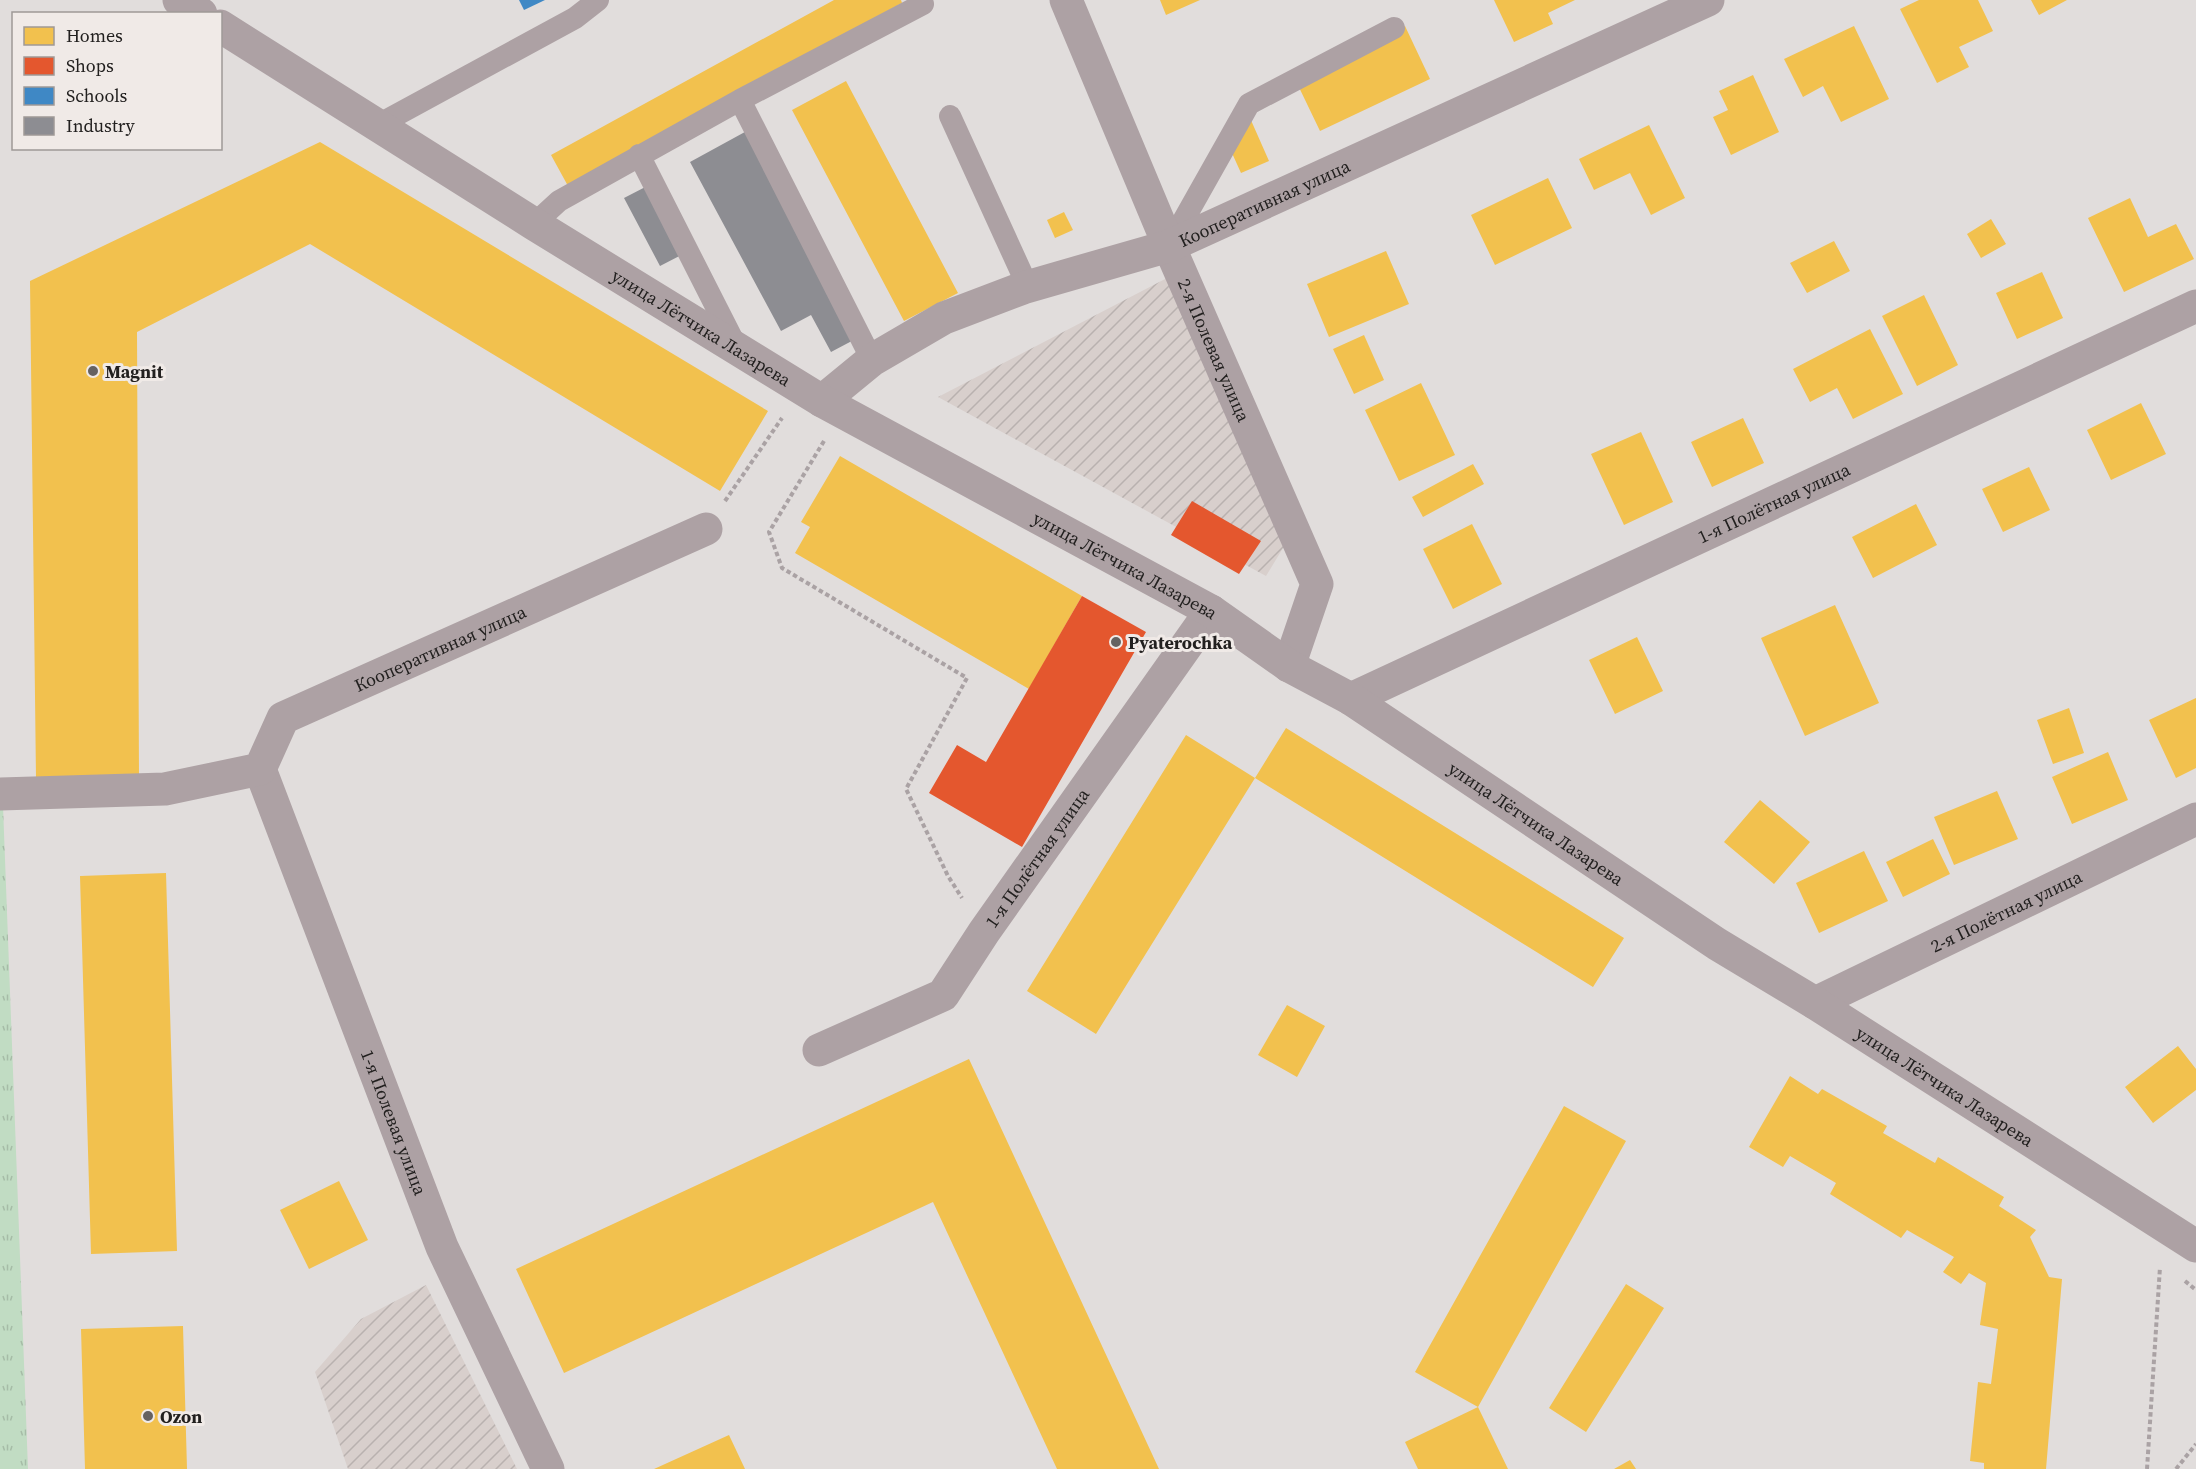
<svg xmlns="http://www.w3.org/2000/svg" width="2196" height="1469" font-family="'Source Serif 4',serif">
<defs>
<pattern id="industrial-furrows" width="10" height="10" patternUnits="userSpaceOnUse" patternTransform="scale(1.5)"><rect width="10" height="10" fill="#d8cfcc"/><path d="M-1 1l2-2M0 10L10 0M9 11l2-2" fill="none" stroke="#b9b1af"/></pattern>
<pattern id="grass-tufts" width="24" height="20" patternUnits="userSpaceOnUse" patternTransform="scale(1.5)"><rect width="24" height="20" fill="#c1dcc3"/><path d="M3 7l-1-3M5 7V3M7 7l1-3M15 17l-1-3M17 17v-4M19 17l1-3" fill="none" stroke="#a6bca7"/></pattern>
</defs>
<rect width="100%" height="100%" fill="#e1dddc"/>
<!-- industrial -->
<path fill="url(#industrial-furrows)" d="M1167,278l130,247 -31,51 -328,-179z
M426,1285l91,184h-169l-33,-97 46,-53z"/>
<!-- grass -->
<path fill="url(#grass-tufts)" d="M0,806h3l25,663h-28z"/>
<!-- homes -->
<path fill="#f2c14e" d="M834,0h67l1,3 -334,183 -17,-31z
M1160,0h40l-34,15z
M1494,0h81l-27,13 5,11 -39,18z
M1919,0h59l15,31 -34,16 10,20 -32,16 -37,-74z
M2031,0h36l-28,15z
M1405,26l25,53 -110,52 -25,-52z
M1854,26l35,73 -48,23 -18,-36 -20,11 -19,-38z
M1753,75l26,57 -48,23 -18,-38 15,-7 -9,-19z
M846,81l112,212 -54,28 -112,-211z
M1250,118l19,43 -28,12 -19,-42z
M1649,125l36,73 -34,17 -21,-42 -36,17 -15,-31z
M320,142l448,269 -48,80 -410,-247 -173,88 2,446h-103l-6,-497z
M1548,178l24,50 -77,37 -24,-50z
M2130,198l18,39 28,-13 18,35 -70,33 -36,-74z
M1064,212l9,18 -18,8 -8,-18z
M1991,219l15,25 -25,14 -14,-24z
M1834,241l16,30 -43,22 -17,-30z
M1386,251l23,53 -80,33 -22,-53z
M2042,272l21,46 -46,21 -21,-46z
M1924,295l34,70 -41,21 -35,-70z
M1870,329l33,65 -50,25 -16,-31 -27,14 -17,-33z
M1364,335l20,45 -30,14 -21,-45z
M1421,383l34,72 -56,26 -34,-71z
M2141,403l25,51 -55,26 -24,-50z
M1743,418l21,45 -52,24 -21,-45z
M1641,432l32,70 -49,23 -33,-71z
M840,456l242,140 -53,93 -234,-136 15,-26 -9,-5z
M1473,464l11,20 -61,33 -11,-20z
M2029,467l21,43 -47,22 -21,-43z
M1916,504l21,41 -64,33 -21,-41z
M1472,524l30,60 -49,25 -30,-60z
M1835,605l44,98 -74,33 -44,-98z
M1637,637l26,54 -48,23 -26,-54z
M2196,698v70l-20,10 -27,-58z
M2069,708l15,45 -31,11 -16,-44z
M1286,728l338,210 -31,49 -338,-209z
M1186,735l69,43 -159,256 -69,-43z
M2108,752l20,48 -56,24 -20,-47z
M1997,791l21,48 -64,26 -20,-48z
M1760,800l50,42 -36,42 -50,-42z
M1933,839l17,35 -47,23 -17,-35z
M1864,851l24,50 -69,32 -23,-50z
M166,873l11,378 -86,3 -11,-378z
M1287,1005l38,21 -28,51 -39,-22z
M2178,1046l18,23v21l-43,33 -28,-36z
M969,1059l190,410h-102l-124,-267 -369,171 -48,-104z
M1790,1076l28,18 4,-5 65,37 -4,7 52,30 3,-6 66,40 -5,9 37,24 -6,7 19,40 13,2 -16,190h-62v-6l-14,-2 8,-79 13,2 7,-55 -18,-4 6,-42 -17,-10 -8,11 -18,-12 11,-15 -47,-27 -6,8 -71,-44 6,-11 -46,-27 -7,11 -34,-20z
M1564,1106l62,35 -148,266 -63,-35z
M339,1181l29,59 -59,29 -29,-59z
M1626,1284l38,24 -78,124 -37,-24z
M183,1326l4,143h-102l-4,-140z
M1478,1407l30,62h-90l-13,-27z
M729,1435l16,34h-91z
M1630,1460l6,9h-22z"/>
<!-- shops -->
<path fill="#e4572e" d="M1192,501l69,40 -22,33 -68,-39z
M1082,596l64,36 -124,215 -93,-54 28,-48 29,17z"/>
<!-- schools -->
<path fill="#3f88c5" d="M519,0h26l-21,10z"/>
<!-- industry -->
<path fill="#8d8d92" d="M754,127l111,207 -34,18 -20,-37 -30,16 -91,-169z
M655,182l36,68 -31,16 -36,-68z"/>
<g fill="none" stroke-linecap="round" stroke-linejoin="round">
<!-- path -->
<path stroke="#aaa2a4" stroke-width="4" stroke-dasharray="4.5 3" stroke-linecap="butt" d="M824,441l-55,91 13,36 185,110 -61,111 42,87 14,22
M725,501l57,-83
M2185,1281l11,9
M2147,1469l13,-202
M2176,1469l20,-25"/>
<!-- service -->
<path stroke="#ada1a4" stroke-width="22" d="M740,100l183,-96
M950,116l78,171
M378,125l197,-107 23,-18
M639,155l97,191
M534,224l25,-23 181,-101 132,260
M1169,246l80,-142 145,-76"/>
<!-- minor -->
<g stroke="#ada1a4" stroke-width="33">
<path id="s1" d="M1066,0l103,246 148,338 -28,82"/>
<path id="s2" d="M822,401l50,-41 72,-42 79,-30 146,-42 539,-246"/>
<path id="s3" d="M1351,699l845,-393"/>
<path id="s4" d="M260,769l182,478 106,222"/>
<path id="s5" d="M0,794l165,-5 95,-20 23,-51 423,-189"/>
<path id="s6" d="M1815,1003l381,-184"/>
<path id="s7" d="M819,1050l124,-55 41,-63 227,-321"/>
</g>
<!-- tertiary -->
<g stroke="#ada1a4" stroke-width="33">
<path d="M179,0l22,14"/>
<path id="s8" d="M220,26l314,198 288,177 389,210 78,55 62,33 366,245 98,59 381,243"/>
</g>
</g>
<!-- markers -->
<g fill="#656261" stroke="#f0eae7" stroke-width="2">
<circle cx="93" cy="371" r="6"/>
<circle cx="1116" cy="642" r="6"/>
<circle cx="148" cy="1416" r="6"/>
</g>
<g text-anchor="middle" dominant-baseline="central" stroke-width="6" stroke-linejoin="round" paint-order="stroke">
<!-- street labels -->
<g font-size="18" fill="#22201f" stroke="#f0eae7">
<text stroke="none"><textPath href="#s2" startOffset="489">Кооперативная улица</textPath></text>
<text stroke="none"><textPath href="#s8" startOffset="568">улица Лётчика Лазарева</textPath></text>
<text stroke="none"><textPath href="#s1" startOffset="380">2-я Полевая улица</textPath></text>
<text stroke="none"><textPath href="#s3" startOffset="466">1-я Полётная улица</textPath></text>
<text stroke="none"><textPath href="#s8" startOffset="1054">улица Лётчика Лазарева</textPath></text>
<text stroke="none"><textPath href="#s5" startOffset="490">Кооперативная улица</textPath></text>
<text stroke="none"><textPath href="#s8" startOffset="1540">улица Лётчика Лазарева</textPath></text>
<text stroke="none"><textPath href="#s7" startOffset="302">1-я Полётная улица</textPath></text>
<text stroke="none"><textPath href="#s6" startOffset="212">2-я Полётная улица</textPath></text>
<text stroke="none"><textPath href="#s8" startOffset="2026">улица Лётчика Лазарева</textPath></text>
<text stroke="none"><textPath href="#s4" startOffset="378">1-я Полевая улица</textPath></text>
</g>
<!-- poi labels -->
<g font-size="18" font-weight="bold" fill="#22201f" stroke="#f0eae7" text-anchor="start">
<text x="105" y="371">Magnit</text>
<text x="1128" y="642">Pyaterochka</text>
<text x="160" y="1416">Ozon</text>
</g>
</g>
<!-- legend -->
<rect x="12" y="12" width="210" height="138" fill="#f0eae7" stroke="#9e9997" stroke-width="1.5"/>
<rect x="24" y="27" width="30" height="18" fill="#f2c14e" stroke="#9e9997" stroke-width="1.5"/>
<text x="66" y="42" font-size="18" fill="#22201f">Homes</text>
<rect x="24" y="57" width="30" height="18" fill="#e4572e" stroke="#9e9997" stroke-width="1.5"/>
<text x="66" y="72" font-size="18" fill="#22201f">Shops</text>
<rect x="24" y="87" width="30" height="18" fill="#3f88c5" stroke="#9e9997" stroke-width="1.5"/>
<text x="66" y="102" font-size="18" fill="#22201f">Schools</text>
<rect x="24" y="117" width="30" height="18" fill="#8d8d92" stroke="#9e9997" stroke-width="1.5"/>
<text x="66" y="132" font-size="18" fill="#22201f">Industry</text>
</svg>
